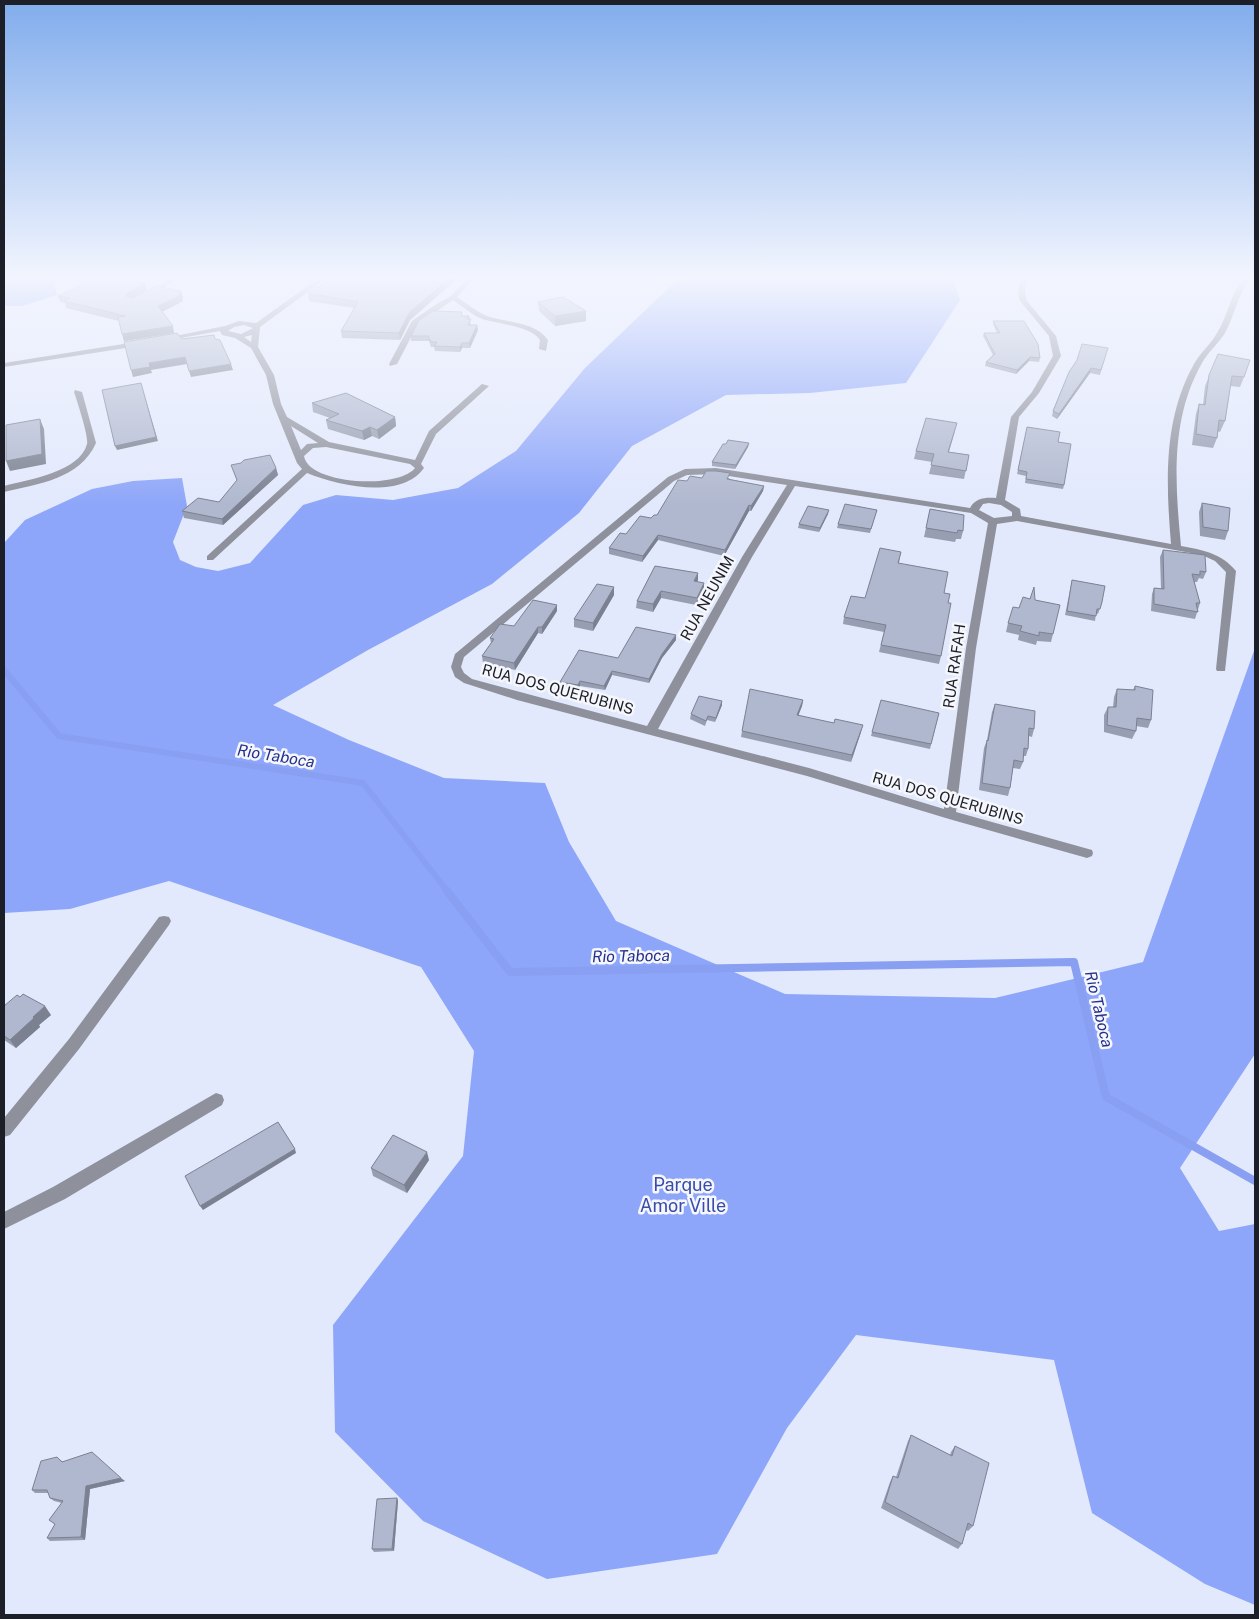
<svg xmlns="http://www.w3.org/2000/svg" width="1259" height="1619" font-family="'Public Sans',sans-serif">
<rect width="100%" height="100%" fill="#e3e9fd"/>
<!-- forest -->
<path fill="#8ea6f9" d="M4,278h64l-14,4 3,13 -35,11h-18z
M679,278h274l7,22 -54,83 -96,10 -84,2 -94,51 -53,67 -87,71 -124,66 -95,55 76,35 95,38 101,5 24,59 47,79 169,73 210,4 148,-36 112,-314v406l-75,114 39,63 36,-7v381l-50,-21 -113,-71 -38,-153 -198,-25 -69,93 -70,126 -170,25 -124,-58 -88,-89 -2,-107 130,-169 11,-105 -53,-84 -252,-86 -99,28 -66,4v-370l21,-23 67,-31 41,-8 49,-3 5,28 -14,36 7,18 16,7 22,4 32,-8 53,-58 33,-10 57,5 65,-12 58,-37 69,-83z"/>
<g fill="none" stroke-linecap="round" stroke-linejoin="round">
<!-- stream-far1 -->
<path stroke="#889ff2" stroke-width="6" d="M4,670l55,66 304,47 85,109"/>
<!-- stream -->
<path stroke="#889ff2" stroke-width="8" d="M447,891l63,81 564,-10 32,135 149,84"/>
<!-- minor -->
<path fill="#8e919b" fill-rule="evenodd" d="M172,278h9l-32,17 -5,-1z
M319,278h8l-67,49 -2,20 16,28 7,29 6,13 42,25 86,18 14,-29 53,-47 7,2 -53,48 -15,30 3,4c-23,32 -85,18 -117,5l-94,87h-6v-4l95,-87 -5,-6 -24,-59 -7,-29 -15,-27 -16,-10 -13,-3 -2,-4 -56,10 -4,-2 65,-13 14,-5 17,2zM244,325l9,3 -12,6 -13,-3 6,-4zM252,335l-1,7 -7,-5zM291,426l27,17 -11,1 -6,6zM326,447l84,17 5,4c-18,22 -107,16 -111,-12l9,-8z
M468,278h7l-18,19c9,6 20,15 30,19 20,7 48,5 61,24l-2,11 -7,-2 1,-9c-9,-14 -42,-16 -58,-21 -10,-4 -20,-13 -29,-19l-35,24 -21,40 -7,2 -1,-2 23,-43 26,-18 13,-7z
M1022,278h7c-5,9 -5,14 -2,23l29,35 5,20 -22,37 -20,24 -14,83 15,9 1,7 150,28c-5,-61 -8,-125 23,-180 6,-11 17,-20 23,-31 11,-17 13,-39 27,-55h7c-14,17 -16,37 -26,55 -7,11 -17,19 -23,30 -32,56 -27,121 -21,183 22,4 40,7 55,25l-11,100h-8l-1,-2 10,-97 -11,-11 -13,-6 -185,-34 -20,3 -21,124 -20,164 136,38 1,3 -1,3 -5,2 -138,-39 -142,-43 -290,-76 -53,-17 -9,-6 -4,-10 4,-13 213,-177 17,-8 31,-1 254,40c5,-10 16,-11 26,-10l15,-81 21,-25 21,-36 -4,-20 -29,-35c-3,-9 -2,-14 2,-23zM716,474l71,11 -45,72 -95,169 -175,-47 -8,-6 -3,-6 3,-10 210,-176 13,-6zM795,486l176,27 17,10 -22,125 -22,161 -135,-41 -151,-39 94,-172zM989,503l12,2 11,7v4l-18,2 -15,-8 4,-6z
M142,341h3v4l-141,22v-4z
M75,390l7,2 14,51c-16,36 -58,41 -92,49v-6c23,-6 76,-14 83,-42 2,-7 -10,-43 -13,-52z
M164,916l5,1 2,4 -2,4 -90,124 -69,86 -6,2v-19l65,-79 90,-122z
M216,1093l6,2 2,5 -2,5 -157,94 -61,30v-17l49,-25z"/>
</g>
<!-- wall -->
<path fill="#979eb2" d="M333,278h125l-48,42 -10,20 -58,-2 -1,-7 13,-23 -45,-7 -1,-8z
M147,290l-15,8 49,-7 2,7h-1l1,3 -21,11 12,21 -50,8 -5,-20 -53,-13 -1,-5 -5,-1 -2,-6z
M538,302l48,19 -31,5 -16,-15z
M463,316h6l2,9h6l1,5 -8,18h-8l-2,4 -25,-1 -1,-4h-3l-2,-6h-18v-5z
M993,321l47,37 -1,4 -10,-1 -13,13 -31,-8 1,-4 7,-7 -10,-19 1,-3h13l-4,-9z
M1108,348l-8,27 -10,-2 -33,46 -5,-3 1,-5z
M1218,354l26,23 -4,10 -10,-1 -5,35 -5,11 -3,-1v7l-4,10 -21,-3 4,-31 3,-10 4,1 2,-19z
M312,403l83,14 1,9 -17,13 -7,-3 -8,4 -36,-11 -2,-9 4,-2 -17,-6z
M1027,427l31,15 6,43 -1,4 -38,-6 1,-7 -9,-2z
M955,431l-6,21 20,3 -5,24 -35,-5 3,-12 -18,-3 2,-8z
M749,443l-1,4 -13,22 -23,-3v-4l14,-18z
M231,465l45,3 2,7 -55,50 -39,-7 -2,-7 37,-9 18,-21z
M702,478h28l-1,1 35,7 -1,5 -12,20h-2l-25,45 -66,-16 -16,22 -33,-8v-6l17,-14 31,-19 30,-34z
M1202,503l26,28 -3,9 -25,-4 -1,-24z
M930,509l33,22 -2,8h-5l-1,3 -31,-5z
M877,510l-7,23 -33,-5 1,-4z
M828,514l-9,18 -21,-4 1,-4z
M1163,550l43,22 -3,7 -4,-1 -2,4h-3l6,21 -5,16 -44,-8 1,-17 2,-6 7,1 -1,-32z
M901,552l-2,11 45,30 4,10 -7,53 -2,8 -60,-12 5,-20 -41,-8 1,-7 21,-19z
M655,566l43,14 -1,2 7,1v7l-8,15 -35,-7 -8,14 -17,-4 1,-7z
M1072,580l30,22 -4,12 -2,-1 -1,8 -30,-6z
M614,587v8l-21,36 -19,-4v-8z
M1035,600l18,34 -2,8 -14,-1 -1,4 -18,-5 1,-5 -13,-3 2,-9 11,-15z
M557,611l-15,23 -4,-1 -23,37 -32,-7 -1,-7 9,-13 -1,-5 24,-12z
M676,635v5l-14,18 -13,25 -37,-8 -7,15 -25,-4 -2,4 -18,-4v-4z
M1135,686l16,34 -3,8 -12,-2v5l-4,8 -28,-7v-17l4,-8h5l1,-10 3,-8 16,1z
M803,700l-1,6 -4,9 63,17 -10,30 -110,-25 1,-6z
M995,704l39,25 -2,8 -3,-1 -1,13 -2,7h-3v6l-3,7 -7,-1 -3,20 -2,8 -29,-6 5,-42 3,-8 5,-28z
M722,705l-7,17 -8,-2 -2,6 -15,-7 1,-5z
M939,713l-9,36 -59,-13 1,-4z
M4,1006l47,9 -12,10 1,2 -24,21 -12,-8z
M429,1160l-22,33 -34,-17 -2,-8z
M911,1435l39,20 1,-3 4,-6 18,80 -5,5 -2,-1 -4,14 -4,5 -77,-41 9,-26 3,-6 3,1 12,-36z
M57,1457l6,5 62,19 -35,8 -5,51 -35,1 -3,-3 8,-14 -6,-4 13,-17 -8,-2 -4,-3 -2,-5h-13l-3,-3z
M397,1498l1,3 -4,50 -20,1 -2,-3z"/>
<!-- shaded-wall -->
<path fill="#7b8191" d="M449,278h9l-48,42 -10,20 -1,-7 10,-20z
M145,283l2,7 -19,10 1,4 -3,-10z
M181,291l2,7h-1l1,3 -23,12 -2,-7z
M586,311v10l-31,5v-10z
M477,325l1,5 -8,18 -1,-5z
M173,326l1,7 -50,8 -2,-7z
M462,343v5l-2,4v-5z
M185,357l2,7 -36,6 1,3 -19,4 -2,-7 18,-7z
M1030,357l-1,4 -13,13 1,-4z
M231,364l2,6 -42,7 -2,-6z
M1091,368l-1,5 -33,46 2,-5z
M142,387l16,54 -41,9 -2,-4z
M395,417l1,9 -17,13 -2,-9z
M40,419l4,10 2,35 -36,7 -4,-10z
M370,427l2,9 -8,4 -2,-9z
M749,443l-1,4 -13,22 1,-4z
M276,468l2,7 -55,50 -1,-6z
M764,486l-1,5 -12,20v-5z
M749,505v6l-25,45 1,-6z
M829,510l-1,4 -9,18 1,-4z
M658,535v5l-16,22 1,-6z
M698,573v7l-4,8v-7z
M704,583v7l-8,15 1,-7z
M614,587v8l-21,36v-8z
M661,591v7l-8,14v-8z
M557,605v6l-15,23v-7z
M538,627v6l-23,37 -1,-7z
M676,635v5l-14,18 -13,25v-4l13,-25z
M612,671v4l-7,15 -1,-4z
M580,681v5l-2,4v-5z
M803,700l-1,6 -6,16 1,-7z
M722,701v4l-7,17 1,-4z
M863,725l-2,7 -10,30 1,-7z
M45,1006l6,9 -12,10 1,2 -24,21 -6,-8 23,-23z
M295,1149l1,4 -93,57 -3,-4z
M427,1152l2,8 -22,33 -3,-8z
M121,1478l4,3 -35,8 -5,51 -4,-3 5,-51z
M397,1498l1,3 -4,50 -2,-2z"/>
<!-- building -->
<path fill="#b0b8cf" stroke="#7b8191" d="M97,278h26l22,5 -19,11 1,3 6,1 23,-12 25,5 -3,3 3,1 -23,11 15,20 -51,8 -4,-17 7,-1 -61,-15 6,-3 -12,-2z
M333,278h116l-40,35 -10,20 -58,-2 17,-29 -50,-9z
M563,297l23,14 -31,5 -17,-14z
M433,311l29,1 -1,4h8l-2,3h4l-3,6h9l-8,18h-7l-2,4 -26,-1 3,-4h-7l1,-2h-2v-4h-18l8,-16z
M993,321h31l14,23 2,14 -10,-1 -13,13 -31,-8 9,-8 -11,-21h16z
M177,333l5,6 32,-4 1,4 5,1 11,24 -42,7 -4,-14 -36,6 1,4 -19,3 -7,-28z
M1082,344l26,4 -7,22 -10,-2 -32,46 -6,-3 16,-39 8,-12z
M1218,354l32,6 -6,17 -12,-1 -7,45 -6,-1 -2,18 -21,-4 3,-30 6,1 4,-30z
M141,383l15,54 -41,9 -13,-56z
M346,393l49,24 -18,13 -7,-3 -8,4 -36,-11 13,-6 -27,-11z
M926,418l31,5 -9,29 21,3 -3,16 -35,-6 3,-11 -18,-3z
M40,419l2,35 -36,7v-36z
M1027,427l33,5 -2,10 13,2 -7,41 -38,-6 1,-7 -9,-2z
M728,440l21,3 -13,22 -24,-3 11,-18h3z
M270,455l6,13 -54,51 -40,-8 16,-13 21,4 18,-22 -6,-15 10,-2 3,-3z
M706,471h10l14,2 -3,6 37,7 -13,20 -2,-1 -24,45 -67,-15 -15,21 -34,-8 11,-15 6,1 14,-18 11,2 3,-3h3l21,-35 9,1 3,-5 12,2z
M1202,503l28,5 -2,23 -25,-4z
M845,504l32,6 -6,19 -33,-5z
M808,506l21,4 -9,18 -21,-4z
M930,509l34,6 -1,16 -5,-1 -1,3 -31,-5z
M880,548l21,4 -3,11 50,9 -4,21 6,1 -2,9h3l-10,53 -60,-11 5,-20 -42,-8 7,-21 14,2z
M1163,550l42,5 1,17 -6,-1v4l-8,-1 8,29h-4l2,9 -44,-8v-16l10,1z
M655,566l43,7 -4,8 10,2 -7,15 -36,-7 -8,13 -16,-3z
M1072,580l33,6 -3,16 -2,7h-3l-1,7 -29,-5z
M597,584l17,3 -21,36 -19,-4z
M1034,587l1,13 25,5 -7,29 -14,-2v4l-19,-5 2,-5 -14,-3 5,-16 6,1 4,-11 7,2z
M533,600l24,5 -15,22h-4l-24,36 -32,-7 12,-17 -4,-1 10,-14 14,2z
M636,627l40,8 -14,19 -13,25 -37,-8 -8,15 -24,-5 -2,4 -18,-3 19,-32 39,8z
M1135,686l18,4 -2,30 -14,-2 -1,13 -29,-6 1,-18h8l1,-18 18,1z
M750,689l53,11 -6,15 37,8 1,-4 28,6 -11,30 -110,-24z
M699,696l23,5 -6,17 -8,-2 -2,5 -15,-7z
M881,700l58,13 -8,31 -59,-12z
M995,704l40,7 -1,18 -5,-1 -1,21 -4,-1 -1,14 -9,-2 -4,28 -28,-5 5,-43 1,1z
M23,994l22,12 -12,11 1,1 -24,22 -6,-4v-30l13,-11 3,2z
M278,1122l17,27 -95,57 -15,-30z
M393,1135l34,17 -23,33 -33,-17z
M911,1435l41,21 3,-10 34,17 -16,63 -5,-3 -6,21 -77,-42 8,-26 5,2z
M92,1452l29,26 -35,8 -5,51 -34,1 8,-14 -6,-4 14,-19 -13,-3 -3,-8h-15l9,-29 16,-4 5,5z
M397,1498l-5,51h-20l5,-50z"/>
<!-- sky -->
<linearGradient id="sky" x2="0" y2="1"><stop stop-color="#81acec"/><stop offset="0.55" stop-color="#f2f5fe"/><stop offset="1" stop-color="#f2f5fe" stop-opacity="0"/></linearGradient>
<rect width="1259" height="505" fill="url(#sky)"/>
<g text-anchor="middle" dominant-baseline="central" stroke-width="5" stroke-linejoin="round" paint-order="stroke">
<!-- street labels -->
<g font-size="15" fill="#1c1f27" stroke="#f5f7fc">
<text transform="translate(707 598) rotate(-61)">RUA NEUNIM</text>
<text transform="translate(954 666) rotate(-82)">RUA RAFAH</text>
<text transform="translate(558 689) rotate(15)">RUA DOS QUERUBINS</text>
<text transform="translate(948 798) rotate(16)">RUA DOS QUERUBINS</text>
</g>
<!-- water labels -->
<g font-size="16" font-style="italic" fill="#25308d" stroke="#f5f7fc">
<text transform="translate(276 756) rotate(9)">Rio Taboca</text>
<text transform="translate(631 956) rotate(-1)">Rio Taboca</text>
<text transform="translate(1099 1009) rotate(77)">Rio Taboca</text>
</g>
<!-- near-park labels -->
<g font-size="18" fill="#3a4cab" stroke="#f5f7fc">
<text x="683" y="1184">Parque<tspan x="683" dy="21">Amor Ville</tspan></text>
</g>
</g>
<!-- border -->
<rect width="1259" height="1619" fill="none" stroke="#1c1f27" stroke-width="10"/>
</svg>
